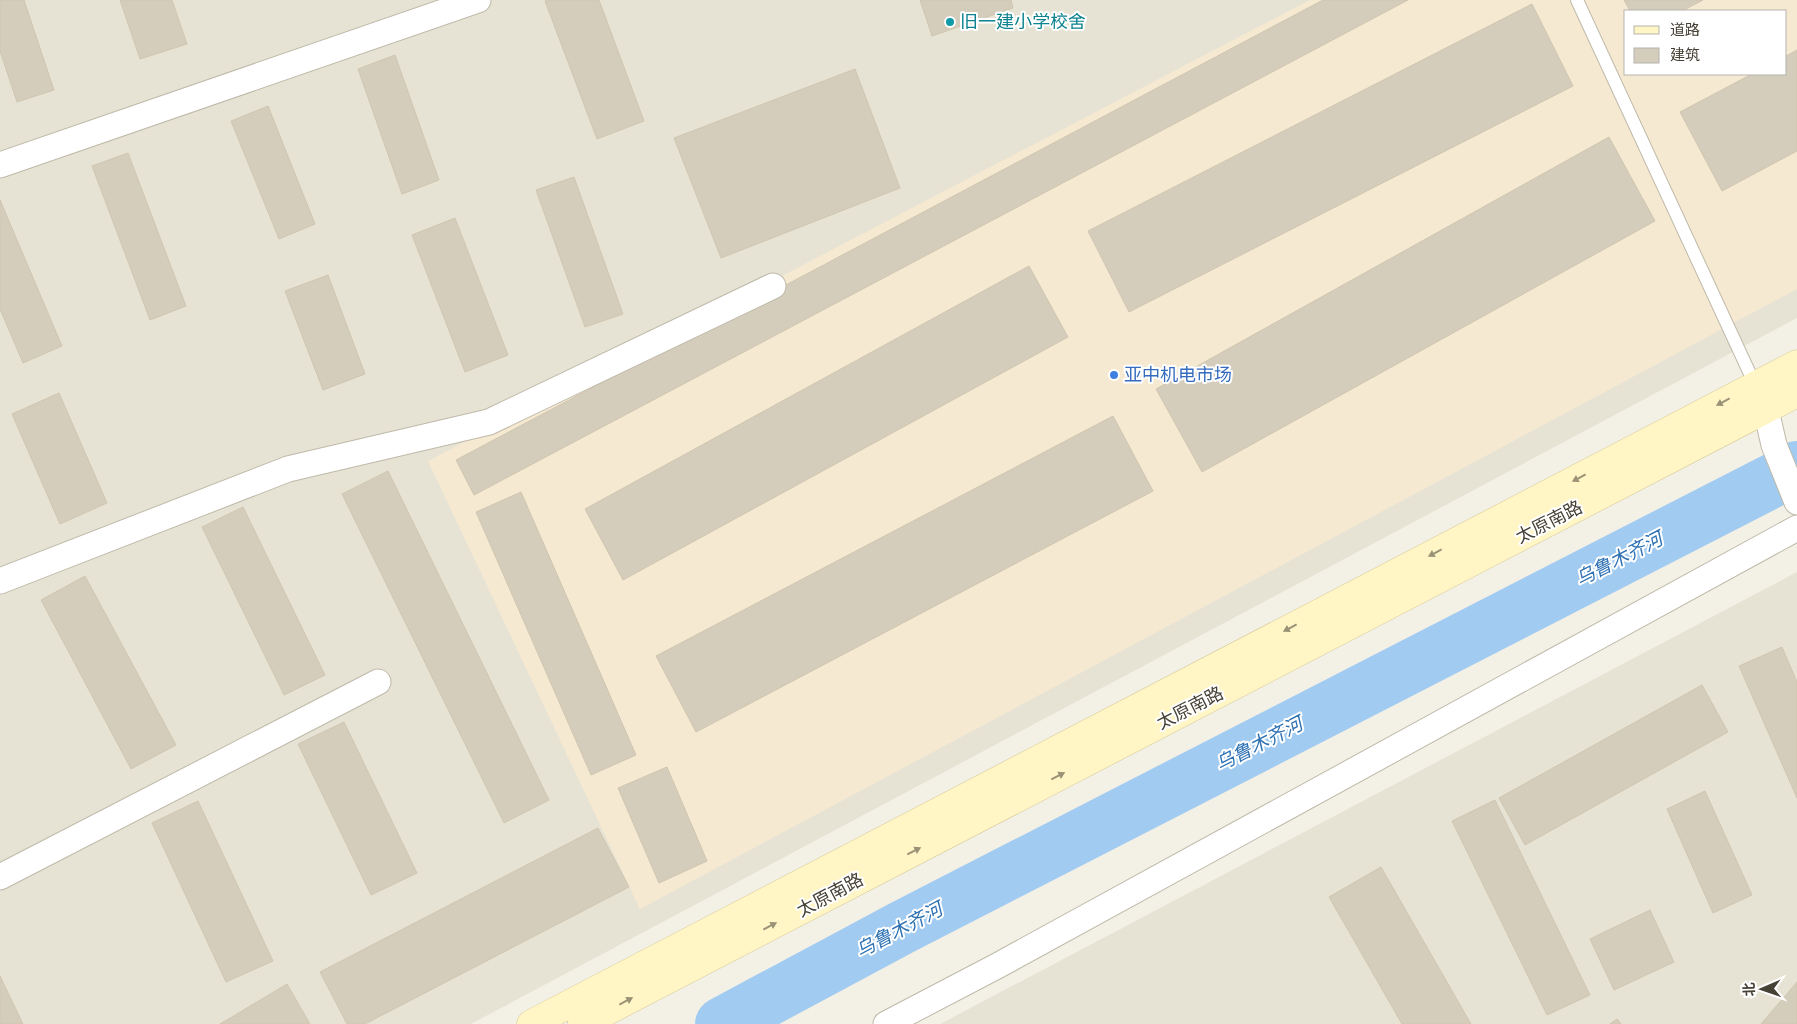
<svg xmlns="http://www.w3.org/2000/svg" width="1797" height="1024" font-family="Arial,'Noto Sans SC',sans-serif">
<rect width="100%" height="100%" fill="#f3f0e6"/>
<!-- residential -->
<path fill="#e7e3d4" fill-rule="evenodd" d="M0,0h1797v318l-1326,706h-471zM1626,11h160v63h-160z
M1797,572v452h-857z"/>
<!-- commercial -->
<path fill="#f6e9d1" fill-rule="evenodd" d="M1310,0h487v289l-1157,620 -212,-448zM1626,11h160v63h-160z"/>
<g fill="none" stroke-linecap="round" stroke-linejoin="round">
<!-- river -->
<path stroke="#a2cbf1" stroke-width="54" d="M722,1024l181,-97 894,-459"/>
</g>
<!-- building -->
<path fill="#d5cdbc" stroke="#d0c5af" d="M0,0h24l30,90 -37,12 -17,-51z
M120,0h52l15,44 -47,15z
M547,0h52l45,121 -47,18 -52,-138z
M920,0h91l2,8 -81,28z
M1323,0h85l-934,495 -18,-35z
M1624,0h79l-21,11h-52z
M1532,4l41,82 -444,226 -41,-81z
M1797,50v101l-75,40 -42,-79 72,-38h34v-18z
M395,55l44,125 -37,14 -44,-125z
M855,69l45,119 -179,70 -47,-120z
M268,106l47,118 -36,15 -48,-118z
M1609,137l46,84 -453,251 -46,-83z
M128,153l58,153 -36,14 -58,-154z
M574,177l49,137 -38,13 -49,-137z
M0,200l62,146 -39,17 -23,-54z
M455,218l53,137 -43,17 -53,-137z
M1029,266l39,71 -445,243 -38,-71z
M328,275l37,99 -42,16 -38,-99z
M59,393l48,110 -47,21 -48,-110z
M1113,416l40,75 -457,241 -40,-76z
M388,471l161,329 -45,23 -162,-329z
M521,492l115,263 -45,20 -115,-263z
M243,507l82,168 -41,20 -82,-168z
M85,576l91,169 -45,24 -90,-169z
M1782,647l15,35v116l-58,-132z
M1702,685l26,47 -203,113 -26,-47z
M344,722l73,151 -46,22 -73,-151z
M667,767l40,94 -48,22 -41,-95z
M1705,791l47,104 -39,18 -46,-104z
M1495,800l95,195 -43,20 -95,-194z
M198,801l75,160 -47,21 -74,-159z
M598,828l31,59 -264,137h-18l-27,-52z
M1381,867l90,157h-69l-73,-127z
M1650,910l24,52 -60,28 -24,-51z
M0,976l23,48h-23z
M1797,982v42h-36z
M287,984l23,40h-90z
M1617,1019l4,5h-11z"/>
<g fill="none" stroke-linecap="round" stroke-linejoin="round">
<!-- service casing -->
<g stroke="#bfb9a9" stroke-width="14">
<path id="service" d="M1577,0l180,389"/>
</g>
<!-- minor casing -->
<g stroke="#bfb9a9" stroke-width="27">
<path id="minor" d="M0,165l478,-165
M1766,410l8,35 23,57
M0,581l288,-112 201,-47 284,-136
M0,877l378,-195
M886,1024l111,-58 800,-438"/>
</g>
<!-- secondary casing -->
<g stroke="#d4c896" stroke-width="29">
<path id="secondary" d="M531,1024l1266,-660
M582,1024l1215,-631"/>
</g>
<!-- service -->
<use href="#service" stroke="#fff" stroke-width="12"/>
<!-- minor -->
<use href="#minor" stroke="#fff" stroke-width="25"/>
<!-- secondary -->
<use href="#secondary" stroke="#fff5c5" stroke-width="28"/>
</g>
<!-- one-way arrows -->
<defs><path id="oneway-solid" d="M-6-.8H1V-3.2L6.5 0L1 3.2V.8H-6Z" transform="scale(1.25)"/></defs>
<g fill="#999276">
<use href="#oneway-solid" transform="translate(1723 402) rotate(152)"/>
<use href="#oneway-solid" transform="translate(1579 478) rotate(152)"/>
<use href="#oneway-solid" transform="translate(1435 553) rotate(152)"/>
<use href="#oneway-solid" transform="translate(1290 628) rotate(152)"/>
<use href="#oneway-solid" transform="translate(1058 776) rotate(-27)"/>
<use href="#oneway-solid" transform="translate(914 851) rotate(-27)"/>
<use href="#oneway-solid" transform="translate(770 926) rotate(-28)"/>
<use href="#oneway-solid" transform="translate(626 1001) rotate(-28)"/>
</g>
<!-- markers -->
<circle fill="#0f9aa8" stroke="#fff" stroke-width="2" cx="950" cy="22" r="5"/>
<circle fill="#3f7fe0" stroke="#fff" stroke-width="2" cx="1114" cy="375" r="5"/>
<g text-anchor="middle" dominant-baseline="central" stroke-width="4" stroke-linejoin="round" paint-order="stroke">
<!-- culture labels -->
<g font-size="18" fill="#0d838f" stroke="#fff" text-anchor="start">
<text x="960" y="22">旧一建小学校舍</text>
</g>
<!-- shop labels -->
<g font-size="18" fill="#366cbe" stroke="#fff" text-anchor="start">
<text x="1124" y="375">亚中机电市场</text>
</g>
<!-- street labels -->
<g font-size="18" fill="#464135" stroke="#fff">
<text transform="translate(1549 522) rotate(-27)">太原南路</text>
<text transform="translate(1190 708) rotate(-27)">太原南路</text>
<text transform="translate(830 895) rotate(-28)">太原南路</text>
</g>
<!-- water labels -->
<g font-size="19" font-style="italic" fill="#2d71b3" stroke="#fff">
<text transform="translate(1619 559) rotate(-27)">乌鲁木齐河</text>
<text transform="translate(1259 744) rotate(-27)">乌鲁木齐河</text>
<text transform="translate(899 930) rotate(-28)">乌鲁木齐河</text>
</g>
</g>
<!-- legend -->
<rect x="1624" y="10" width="162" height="65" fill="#ffffff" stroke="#b5b3ae"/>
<rect x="1634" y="26" width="25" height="8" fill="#fff5c5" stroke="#b5b3ae"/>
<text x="1670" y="35" font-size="15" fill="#464135">道路</text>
<rect x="1634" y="48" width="25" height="15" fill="#d5cdbc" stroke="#b5b3ae"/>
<text x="1670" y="60" font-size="15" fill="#464135">建筑</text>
<!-- north arrow -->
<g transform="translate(1762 989) rotate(268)" stroke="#ffffff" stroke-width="4" paint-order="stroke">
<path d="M0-4L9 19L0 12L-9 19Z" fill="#464135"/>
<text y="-8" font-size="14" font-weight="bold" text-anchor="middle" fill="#464135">北</text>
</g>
</svg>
